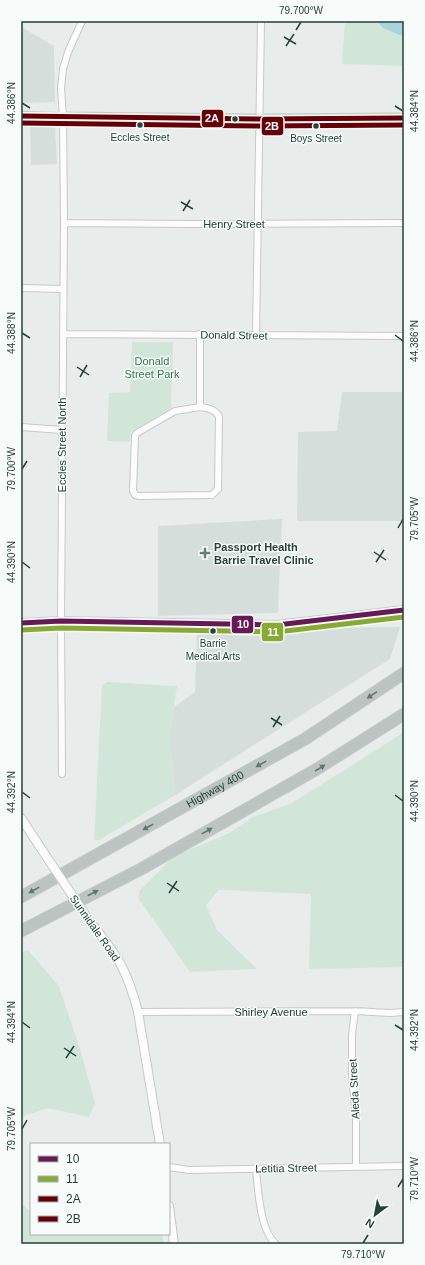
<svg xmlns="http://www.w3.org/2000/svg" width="425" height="1265" font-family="Helvetica,sans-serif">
<rect width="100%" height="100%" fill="#e8edeb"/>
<!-- built -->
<path fill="#d6dedb" d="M21,27l33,19 1,56 -34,1z
M30,126h25l2,38 -26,1z
M342,392h62v129h-107l1,-89 39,-1z
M282,519l-4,94 -120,3v-90z
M400,627l-10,32 -215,136 -6,-56 5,-32 21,-15 2,-63z"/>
<!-- green -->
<path fill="#d1e6d8" d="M345,21h32l6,7 21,9v29l-62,-2z
M132,342h41l-2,66 -40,24 -1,10 -23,-1 2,-48 21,-1z
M107,682l70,4 -8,53 6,56 -76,45h-5l8,-155z
M404,731v236l-95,2 2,-75 -92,-4 -13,15 11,25 40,39 -67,3 -52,-74 2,-8 33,-33 56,-24 24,-16 39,-14 103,-65z
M28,950l31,36 21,63 15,54 -6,14 -41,-9 -27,9v-164z
M21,1203l10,9v22h131l2,10h-143z"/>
<!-- water -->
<path fill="#a9d4db" d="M377,21h27v16l-21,-9z"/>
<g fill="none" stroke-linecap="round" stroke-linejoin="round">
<!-- street casing -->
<g stroke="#c5cac8" stroke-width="8">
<path id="street" d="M64,223l129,1 211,-1
M21,288l42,1
M63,334l341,2
M200,334v73
M256,335l5,-314
M200,407c8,1 14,2 19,9l-1,73 -6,6 -74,1 -3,-1 -2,-4 2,-55 2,-3 38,-22z
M21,427l41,3
M62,774l-1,-153 3,-398 -1,-106 -2,-29 2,-19 5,-17 14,-31
M355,1011l-3,24v40l4,42v50
M138,1012l217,-1 35,2 14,-1
M169,1167l20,3 215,-4
M256,1169c2,20 4,62 20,75"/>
</g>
<!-- secondary casing -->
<g stroke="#c3cbc8" stroke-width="10">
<path id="secondary" d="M21,116l42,1
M21,623l40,-2 216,4 127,-15
M21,818l27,41
M86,916c12,16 25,31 35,49 8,15 13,31 17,47l22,132
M169,1206l5,38"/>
</g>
<!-- primary casing -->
<g stroke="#c3ccc9" stroke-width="11">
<path id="primary" d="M63,117l196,2 145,-1"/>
</g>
<!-- highway casing -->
<g stroke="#c3ccc9" stroke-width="13">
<g id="highway">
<path id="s1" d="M21,897l284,-158 99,-66"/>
<path d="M21,931l120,-62 176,-100 87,-55"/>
</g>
</g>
<!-- street -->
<use href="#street" stroke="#fcfcfc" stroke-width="6"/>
<!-- secondary -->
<use href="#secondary" stroke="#fcfcfc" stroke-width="8"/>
<!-- primary -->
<use href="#primary" stroke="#cfd7d5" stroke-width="9"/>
<!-- highway -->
<use href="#highway" stroke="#bcc4c2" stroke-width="11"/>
<!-- secondary-bridge casing -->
<g stroke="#c3cbc8" stroke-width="10" stroke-linecap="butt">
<path id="secondary-bridge" d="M48,859l38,57"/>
</g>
<!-- secondary-bridge -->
<use href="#secondary-bridge" stroke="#fcfcfc" stroke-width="8"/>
<!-- bus-1 casing -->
<g stroke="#f7fbf9" stroke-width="8">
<path id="bus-1" d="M21,623l40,-2 216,4 127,-15"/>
</g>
<!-- bus-2 casing -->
<g stroke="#f7fbf9" stroke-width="8">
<path id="bus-2" d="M21,630l40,-2 216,4 127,-15"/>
</g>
<!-- bus-3 casing -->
<g stroke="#f7fbf9" stroke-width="8">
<path id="bus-3" d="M21,116l238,3 145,-1"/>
</g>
<!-- bus-4 casing -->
<g stroke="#f7fbf9" stroke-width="8">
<path id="bus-4" d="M21,123l238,3 145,-1"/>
</g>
<!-- bus-1 -->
<use href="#bus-1" stroke="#681757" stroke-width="5"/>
<!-- bus-2 -->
<use href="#bus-2" stroke="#88aa35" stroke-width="5"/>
<!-- bus-3 -->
<use href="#bus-3" stroke="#660006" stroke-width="5"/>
<!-- bus-4 -->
<use href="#bus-4" stroke="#660006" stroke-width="5"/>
</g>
<!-- one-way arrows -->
<defs><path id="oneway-solid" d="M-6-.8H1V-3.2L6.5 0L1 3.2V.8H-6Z"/></defs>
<g fill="#617670">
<use href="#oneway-solid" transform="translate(372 695) rotate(146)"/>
<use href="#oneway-solid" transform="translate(261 764) rotate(151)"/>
<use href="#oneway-solid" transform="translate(320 768) rotate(-32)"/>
<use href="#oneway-solid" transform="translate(148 827) rotate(151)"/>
<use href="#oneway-solid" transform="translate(207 831) rotate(-29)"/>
<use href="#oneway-solid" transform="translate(34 890) rotate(151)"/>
<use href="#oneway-solid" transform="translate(93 893) rotate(-28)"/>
</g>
<!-- ticks -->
<path fill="none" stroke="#24423a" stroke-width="1.5" d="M296,30l5,-8M284,37l12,7M286,46l8,-12M22,103l8,5M395,106l8,5M181,202l12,7M183,211l7,-11M22,333l8,5M395,335l8,6M77,367l12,8M80,377l7,-12M22,469l5,-8M398,528l5,-9M374,552l12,8M22,562l8,6M376,562l8,-12M271,718l11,7M273,727l7,-11M22,792l8,6M395,795l8,6M167,883l12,8M169,893l8,-12M22,1022l8,6M395,1025l8,5M64,1048l12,8M66,1058l8,-12M22,1129l5,-9M398,1187l5,-8M363,1243l5,-8"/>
<!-- markers -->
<g fill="#24423a" stroke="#f7fbf9" stroke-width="1.5">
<circle cx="235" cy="119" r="3.5"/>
<circle cx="140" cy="125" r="3.5"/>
<circle cx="316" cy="126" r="3.5"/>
<circle cx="213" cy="631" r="3.5"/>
</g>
<path fill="#697e78" stroke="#f7fbf9" stroke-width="1.5" d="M203 547h4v4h4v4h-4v4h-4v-4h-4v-4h4z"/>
<g text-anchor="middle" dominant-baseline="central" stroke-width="3" stroke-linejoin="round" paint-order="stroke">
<!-- bus labels -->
<g font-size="10" fill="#24423a" stroke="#f7fbf9">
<text x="140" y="137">Eccles Street</text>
<text x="316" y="138">Boys Street</text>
<text x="213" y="643">Barrie<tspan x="213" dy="13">Medical Arts</tspan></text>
</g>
<!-- street labels -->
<g font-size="11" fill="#24423a" stroke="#f7fbf9">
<text x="234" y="224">Henry Street</text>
<text transform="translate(234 335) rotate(1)">Donald Street</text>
<text transform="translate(62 445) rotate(-90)">Eccles Street North</text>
<text stroke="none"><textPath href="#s1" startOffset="222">Highway 400</textPath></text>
<text transform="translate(95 928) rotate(55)">Sunnidale Road</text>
<text x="271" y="1012">Shirley Avenue</text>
<text transform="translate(354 1089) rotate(-93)">Aleda Street</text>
<text transform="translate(286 1168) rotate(-1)">Letitia Street</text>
</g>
<!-- park labels -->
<g font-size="11" fill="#2d7a4b" stroke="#f7fbf9">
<text x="152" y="361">Donald<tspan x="152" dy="13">Street Park</tspan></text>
</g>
<!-- poi labels -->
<g font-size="11" font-weight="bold" fill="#24423a" stroke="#f7fbf9" text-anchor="start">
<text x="214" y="547">Passport Health<tspan x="214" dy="13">Barrie Travel Clinic</tspan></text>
</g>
</g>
<g stroke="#f7fbf9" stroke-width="1.5">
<rect x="201" y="109" width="23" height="19" rx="4" fill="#660006"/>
<rect x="261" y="116" width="23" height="20" rx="4" fill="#660006"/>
<rect x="231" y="615" width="23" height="19" rx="4" fill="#681757"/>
<rect x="261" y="622" width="23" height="20" rx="4" fill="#88aa35"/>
</g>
<g font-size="11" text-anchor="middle" font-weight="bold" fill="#fff">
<text x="212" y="122">2A</text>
<text x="272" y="130">2B</text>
<text x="243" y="628">10</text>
<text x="273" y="636">11</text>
</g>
<!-- border -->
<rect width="425" height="1265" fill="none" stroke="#f7fbf9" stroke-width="44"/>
<!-- legend -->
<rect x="30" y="1143" width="140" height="92" fill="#f7fbf9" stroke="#a3b1ad"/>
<rect x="38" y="1156" width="20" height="6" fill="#681757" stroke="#a3b1ad"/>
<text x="66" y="1163" font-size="12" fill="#24423a">10</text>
<rect x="38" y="1176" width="20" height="6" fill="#88aa35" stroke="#a3b1ad"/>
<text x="66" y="1183" font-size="12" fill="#24423a">11</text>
<rect x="38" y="1196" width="20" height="6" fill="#660006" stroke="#a3b1ad"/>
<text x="66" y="1203" font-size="12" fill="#24423a">2A</text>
<rect x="38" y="1216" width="20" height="6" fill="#660006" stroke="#a3b1ad"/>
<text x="66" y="1223" font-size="12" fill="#24423a">2B</text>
<!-- north arrow -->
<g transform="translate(375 1215) rotate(212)" stroke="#f7fbf9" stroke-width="3" paint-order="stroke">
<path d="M0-3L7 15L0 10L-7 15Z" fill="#24423a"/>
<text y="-6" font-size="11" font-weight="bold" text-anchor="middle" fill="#24423a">N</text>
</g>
<rect x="22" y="22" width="381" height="1221" fill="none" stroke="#24423a" stroke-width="1.5"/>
<g font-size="10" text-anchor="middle" fill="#24423a">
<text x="301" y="14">79.700°W</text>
<text transform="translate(11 103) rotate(-90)" y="4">44.386°N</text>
<text transform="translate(414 111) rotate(-90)" y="4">44.384°N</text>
<text transform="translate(11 333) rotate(-90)" y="4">44.388°N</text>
<text transform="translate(414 341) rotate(-90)" y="4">44.386°N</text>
<text transform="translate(11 469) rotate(-90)" y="4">79.700°W</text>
<text transform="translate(414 519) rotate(-90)" y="4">79.705°W</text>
<text transform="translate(11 562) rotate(-90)" y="4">44.390°N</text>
<text transform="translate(11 792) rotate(-90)" y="4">44.392°N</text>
<text transform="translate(414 801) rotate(-90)" y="4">44.390°N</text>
<text transform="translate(11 1022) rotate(-90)" y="4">44.394°N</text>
<text transform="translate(414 1030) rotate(-90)" y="4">44.392°N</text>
<text transform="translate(11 1129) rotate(-90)" y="4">79.705°W</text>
<text transform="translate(414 1179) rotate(-90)" y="4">79.710°W</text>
<text x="363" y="1258">79.710°W</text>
</g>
</svg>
